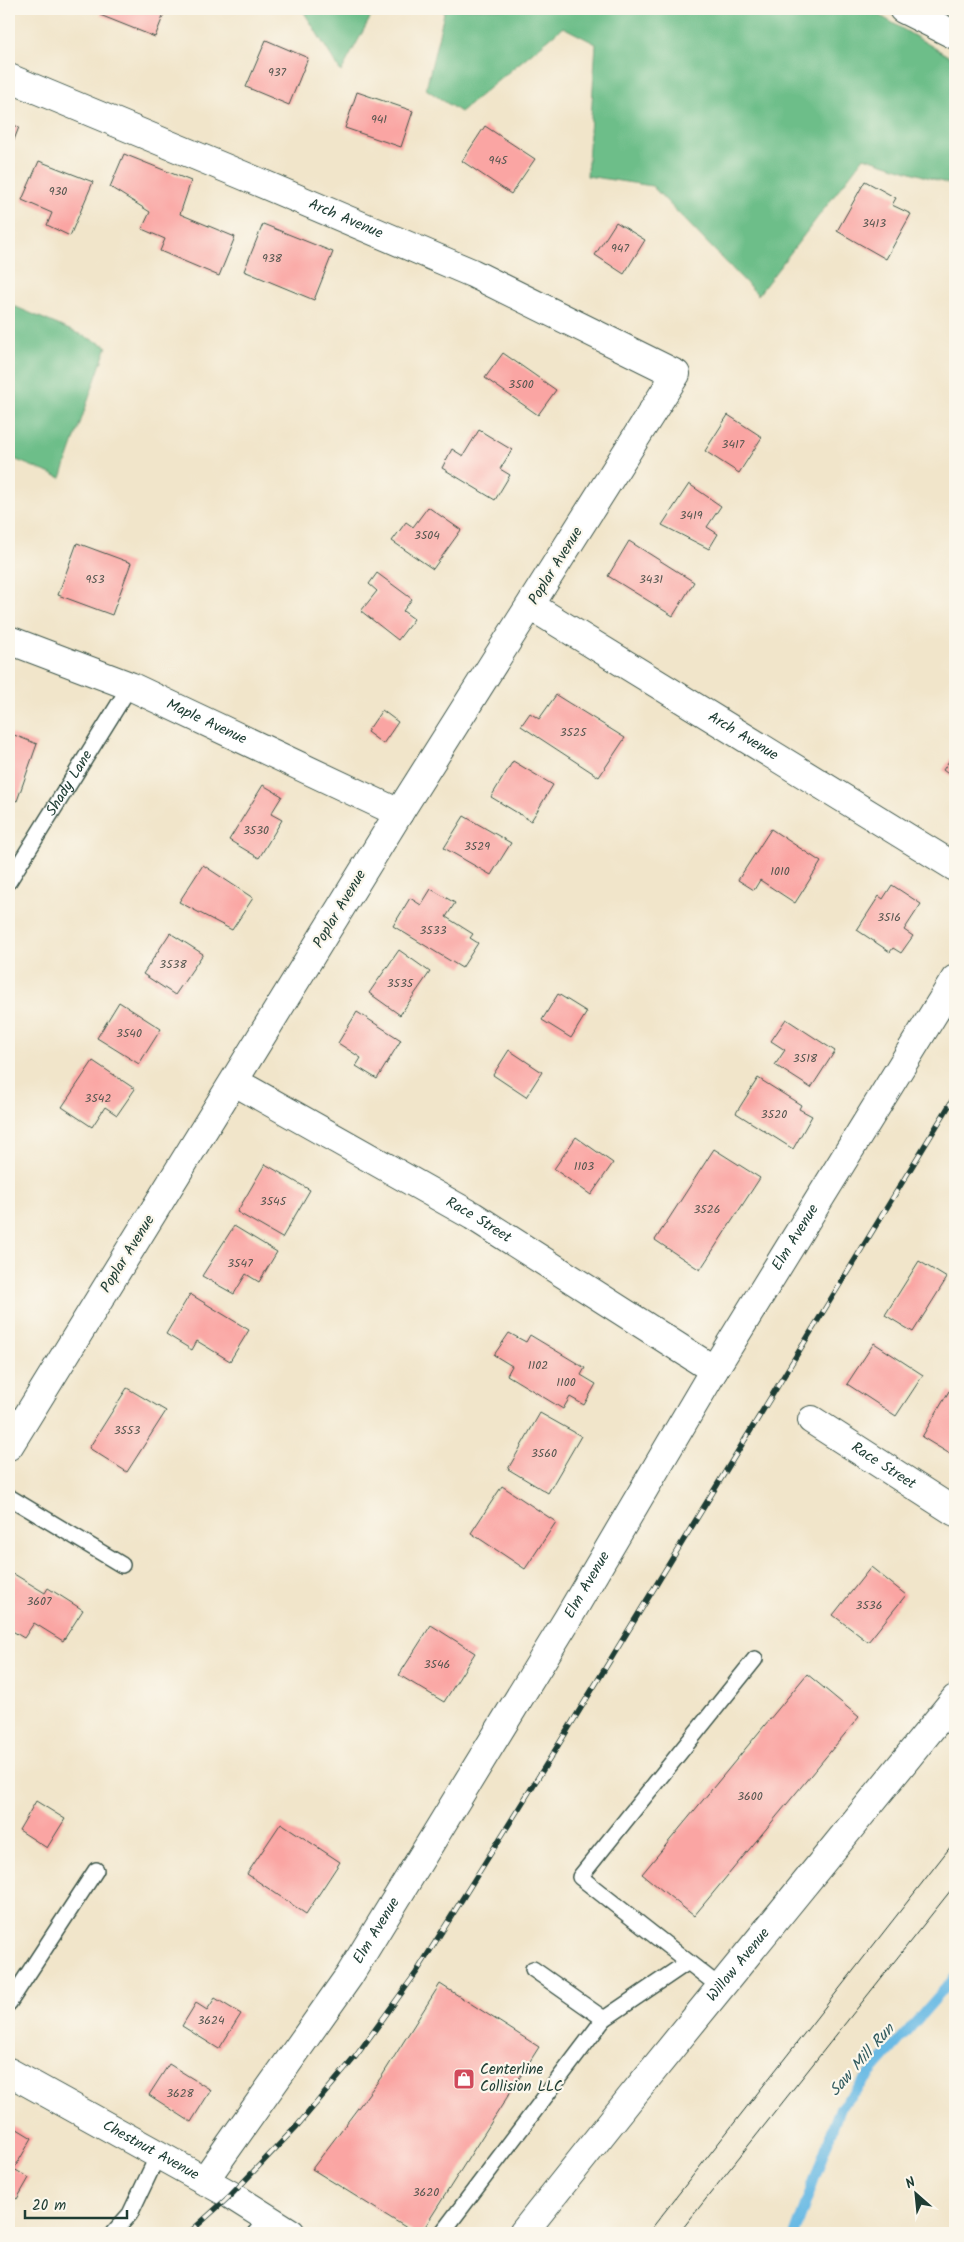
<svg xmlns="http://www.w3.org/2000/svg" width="964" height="2242" font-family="Kalam,sans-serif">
<rect width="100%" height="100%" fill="#fbf7ec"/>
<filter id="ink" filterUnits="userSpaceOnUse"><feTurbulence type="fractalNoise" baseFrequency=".02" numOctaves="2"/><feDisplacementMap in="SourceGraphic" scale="10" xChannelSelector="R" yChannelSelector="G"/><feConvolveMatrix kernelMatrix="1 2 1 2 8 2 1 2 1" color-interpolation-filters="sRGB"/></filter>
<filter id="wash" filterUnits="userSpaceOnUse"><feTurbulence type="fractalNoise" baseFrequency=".0096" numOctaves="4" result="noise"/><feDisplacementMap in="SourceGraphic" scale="20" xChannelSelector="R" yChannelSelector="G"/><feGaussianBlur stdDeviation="1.12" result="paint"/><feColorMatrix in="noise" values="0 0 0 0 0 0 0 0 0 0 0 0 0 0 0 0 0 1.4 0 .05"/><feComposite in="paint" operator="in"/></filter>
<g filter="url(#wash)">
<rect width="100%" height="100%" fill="#f1e5ca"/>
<!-- forest -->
<path fill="#6dbe89" stroke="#467e5e" d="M302,9h73l-34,63z
M445,9h424l86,51v126l-91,-29 -106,138 -106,-109 -65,-10 9,-132 -33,-17 -103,85 -34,-23z
M9,304l98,42 -46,132 -52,-21z"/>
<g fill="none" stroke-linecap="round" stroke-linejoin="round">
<!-- stream -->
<path stroke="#69bae4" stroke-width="10" d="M795,2233l45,-125 115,-131"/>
</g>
<g id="blocks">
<!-- building -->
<path fill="#faa5a3" d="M103,9h63l-11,28 -55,-22z
M266,40l42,18 -19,47 -43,-18z
M357,92l56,19 -12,36 -56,-19z
M9,114l4,2 -3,8 9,3 -10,26z
M485,126l50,33 -24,35 -49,-33z
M124,154l67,27 -11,33 55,23 -16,39 -59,-25 5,-12 -23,-10 8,-17 -40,-25z
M39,161l54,21 -23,54 -23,-11 5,-12 -30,-13z
M865,181l31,17 -4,7 19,9 -25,45 -49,-28z
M616,222l29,18 -21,34 -29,-19z
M263,224l70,28 -19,48 -70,-29z
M503,353l53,37 -18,25 -53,-37z
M728,415l34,22 -23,36 -34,-22z
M479,430l33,20 -12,19 10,6 -15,25 -53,-32 10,-19 11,7z
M689,484l32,22 -14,21 11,7 -9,15 -47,-24z
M428,507l33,23 -28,39 -41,-28 14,-19 7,5z
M629,541l65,41 -21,34 -65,-40z
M77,543l54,20 -19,52 -54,-20z
M377,573l35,26 -9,12 11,8 -16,21 -37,-29 16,-20 -8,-7z
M556,695l69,43 -26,39 -78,-51 9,-13 9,6z
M382,710l16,12 -15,22 -16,-12z
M9,733l28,11 -20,57 -8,-3z
M955,752v27l-12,-9z
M513,761l40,24 -22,36 -40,-24z
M263,785l19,11 -11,18 11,6 -23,38 -30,-18z
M464,816l47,27 -20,32 -47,-27z
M771,829l50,33 -26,41 -35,-23 -6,10 -16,-10z
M203,865l50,33 -21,32 -53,-28z
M892,885l29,19 -17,26 9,6 -12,17 -8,-5 -3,4 -33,-22 22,-34 4,3z
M431,889l24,14 -9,14 27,17 -3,4 8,5 -16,25 -69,-42 17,-28 11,7z
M170,933l33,21 -28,41 -32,-21z
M399,950l31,22 -30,43 -31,-22z
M558,994l29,18 -16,26 -29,-18z
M119,1002l42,27 -22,35 -42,-26z
M357,1012l44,28 -24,39 -21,-13 5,-8 -23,-15z
M786,1019l49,32 -24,37 -36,-23 10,-15 -14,-9z
M509,1050l33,22 -16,25 -33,-22z
M93,1061l42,28 -18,26 -12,-8 -13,20 -30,-20z
M758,1078l43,27 -2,4 13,7 -19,33 -57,-36z
M576,1137l37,26 -22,32 -37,-26z
M714,1149l46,29 -60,92 -45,-30z
M265,1164l45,26 -28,48 -45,-26z
M234,1226l43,26 -18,30 -13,-8 -12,20 -32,-18z
M919,1261l28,17 -34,54 -28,-17z
M190,1294l59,36 -19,31 -33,-20 -5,9 -26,-16z
M509,1333l17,9 4,-7 55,33 -4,7 15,9 -12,21 -14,-8 -7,12 -56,-34 5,-9 -18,-11z
M874,1343l49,32 -27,41 -49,-32z
M127,1388l39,23 -39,61 -38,-24z
M949,1391l6,4v62l-33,-20z
M540,1413l41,23 -33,57 -40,-24z
M502,1486l54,36 -31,47 -54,-36z
M871,1567l35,28 -38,47 -35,-27z
M14,1574l31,19 3,-5 35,22 -20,31 -29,-18 -10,15 -15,-9v-47z
M431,1625l44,28 -31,49 -45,-27z
M807,1674l52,43 -165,199 -52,-42z
M36,1801l29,18 -18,29 -28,-18z
M281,1823l59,39 -34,52 -59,-40z
M440,1984l99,63 -118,186h-6l-103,-64 70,-93z
M215,1998l26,16 -22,35 -37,-23 14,-23 11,7z
M169,2064l42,26 -20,32 -42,-27z
M9,2124l23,14 -18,31 15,9 -12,21 -8,-5z"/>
</g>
</g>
<g filter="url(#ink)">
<use href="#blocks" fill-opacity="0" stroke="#3e564a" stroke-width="1"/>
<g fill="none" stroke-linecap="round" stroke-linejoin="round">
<!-- service casing -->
<g stroke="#3e564a" stroke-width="18">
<g id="service">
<path id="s1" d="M9,881l121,-195"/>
<path d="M9,1497l113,68"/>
<path d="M533,1969l71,50 84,-57"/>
<path d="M720,1987l-140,-110 175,-218"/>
<path d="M9,2003l87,-133"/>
<path d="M113,2233l17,-19 28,-59"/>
<path d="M256,2233l12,-13"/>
<path d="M442,2233l162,-214"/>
</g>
</g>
<!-- minor casing -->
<g stroke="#3e564a" stroke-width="30">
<g id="minor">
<path d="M903,9l52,26"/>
<path id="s2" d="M9,78l233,97 230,98 204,101 -277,439 -390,633"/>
<path id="s3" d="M531,606l424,261"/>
<path id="s4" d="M9,640l121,46 269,127"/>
<path id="s5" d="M235,1082l238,134 241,154"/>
<path id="s6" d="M812,1420l143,92"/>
<path id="s7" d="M9,2072l222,123 60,38"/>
<path id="s8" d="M204,2181l145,-205 219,-358 146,-248 241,-391"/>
<path id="s9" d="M523,2233l109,-137 323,-397"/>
</g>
</g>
<!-- service -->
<use href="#service" stroke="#fff" stroke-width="15"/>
<!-- minor -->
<use href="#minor" stroke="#fff" stroke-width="28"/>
<!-- tram -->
<path stroke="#1f3d34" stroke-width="1" d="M648,2233l307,-392
M679,2233l276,-348"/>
<!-- rail casing -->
<g stroke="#1f3d34" stroke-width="5.5">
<path id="rail" d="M189,2233l42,-38 66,-69 59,-70 60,-83 138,-221 401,-656"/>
</g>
<!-- rail -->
<use href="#rail" stroke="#fbf7ec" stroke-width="4" stroke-dasharray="11" stroke-linecap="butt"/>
</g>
</g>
<!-- icons -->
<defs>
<g id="shop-square" transform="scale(1.125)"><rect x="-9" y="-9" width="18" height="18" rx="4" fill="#d1495b" stroke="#fbf7ec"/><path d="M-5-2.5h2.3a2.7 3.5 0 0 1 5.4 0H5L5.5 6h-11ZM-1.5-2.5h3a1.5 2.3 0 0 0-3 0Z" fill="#fff"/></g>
</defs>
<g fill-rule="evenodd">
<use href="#shop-square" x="464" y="2079"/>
</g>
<g text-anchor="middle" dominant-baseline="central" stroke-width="4.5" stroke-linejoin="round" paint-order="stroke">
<!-- number labels -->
<g font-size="12" fill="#565750">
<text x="277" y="72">937</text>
<text x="379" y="119">941</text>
<text x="498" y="160">945</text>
<text x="58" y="191">930</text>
<text x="874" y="223">3413</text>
<text x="620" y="248">947</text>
<text x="272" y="258">938</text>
<text x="521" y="384">3500</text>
<text x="733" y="444">3417</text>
<text x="691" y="515">3419</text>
<text x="427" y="535">3504</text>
<text x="95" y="579">953</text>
<text x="651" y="579">3431</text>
<text x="573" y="732">3525</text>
<text x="256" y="830">3530</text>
<text x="477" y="846">3529</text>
<text x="780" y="871">1010</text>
<text x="889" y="917">3516</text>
<text x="433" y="930">3533</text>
<text x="173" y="964">3538</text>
<text x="400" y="983">3535</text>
<text x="129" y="1033">3540</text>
<text x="805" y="1058">3518</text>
<text x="98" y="1098">3542</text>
<text x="774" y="1114">3520</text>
<text x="584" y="1166">1103</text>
<text x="273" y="1201">3545</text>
<text x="707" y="1209">3526</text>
<text x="240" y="1263">3547</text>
<text x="538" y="1365">1102</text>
<text x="566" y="1382">1100</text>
<text x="127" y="1430">3553</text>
<text x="544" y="1453">3560</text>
<text x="39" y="1601">3607</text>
<text x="869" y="1605">3536</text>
<text x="437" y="1664">3546</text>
<text x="750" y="1796">3600</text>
<text x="211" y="2020">3624</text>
<text x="180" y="2093">3628</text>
<text x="426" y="2192">3620</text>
</g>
<!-- street labels -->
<g font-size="15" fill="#1f3d34" stroke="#fbf7ec">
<text stroke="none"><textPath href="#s2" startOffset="365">Arch Avenue</textPath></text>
<text transform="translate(556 566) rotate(-58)">Poplar Avenue</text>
<text stroke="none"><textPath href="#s4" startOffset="214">Maple Avenue</textPath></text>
<text stroke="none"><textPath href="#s3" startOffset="249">Arch Avenue</textPath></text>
<text stroke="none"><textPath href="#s1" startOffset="115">Shady Lane</textPath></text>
<text transform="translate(340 909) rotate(-59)">Poplar Avenue</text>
<text stroke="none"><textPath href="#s5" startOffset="280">Race Street</textPath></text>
<text stroke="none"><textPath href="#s8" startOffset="1114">Elm Avenue</textPath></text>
<text transform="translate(128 1254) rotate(-58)">Poplar Avenue</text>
<text stroke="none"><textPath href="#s6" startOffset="85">Race Street</textPath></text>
<text stroke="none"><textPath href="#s8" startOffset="709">Elm Avenue</textPath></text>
<text stroke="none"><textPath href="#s8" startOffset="304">Elm Avenue</textPath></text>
<text stroke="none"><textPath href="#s9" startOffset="344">Willow Avenue</textPath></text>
<text stroke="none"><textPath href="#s7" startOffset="162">Chestnut Avenue</textPath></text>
</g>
<!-- poi labels -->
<g font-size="15" fill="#1f3d34" stroke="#fbf7ec" text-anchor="start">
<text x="480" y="2070">Centerline<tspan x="480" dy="17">Collision LLC</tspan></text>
</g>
<!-- water labels -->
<g font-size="16" font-style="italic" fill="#325c60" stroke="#fbf7ec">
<text transform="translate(862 2060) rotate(-49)">Saw Mill Run</text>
</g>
</g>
<!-- margin -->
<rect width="964" height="2242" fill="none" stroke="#fbf7ec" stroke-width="30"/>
<!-- north arrow -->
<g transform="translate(916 2194) rotate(333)" stroke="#fbf7ec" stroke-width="4" paint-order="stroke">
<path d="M0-4L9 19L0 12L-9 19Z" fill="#1f3d34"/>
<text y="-8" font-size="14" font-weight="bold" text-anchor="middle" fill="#1f3d34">N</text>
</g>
<!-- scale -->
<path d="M25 2210v8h102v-8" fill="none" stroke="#1f3d34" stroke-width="2.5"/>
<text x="32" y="2210" font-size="15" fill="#1f3d34" stroke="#fbf7ec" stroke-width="4" paint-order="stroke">20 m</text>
</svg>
